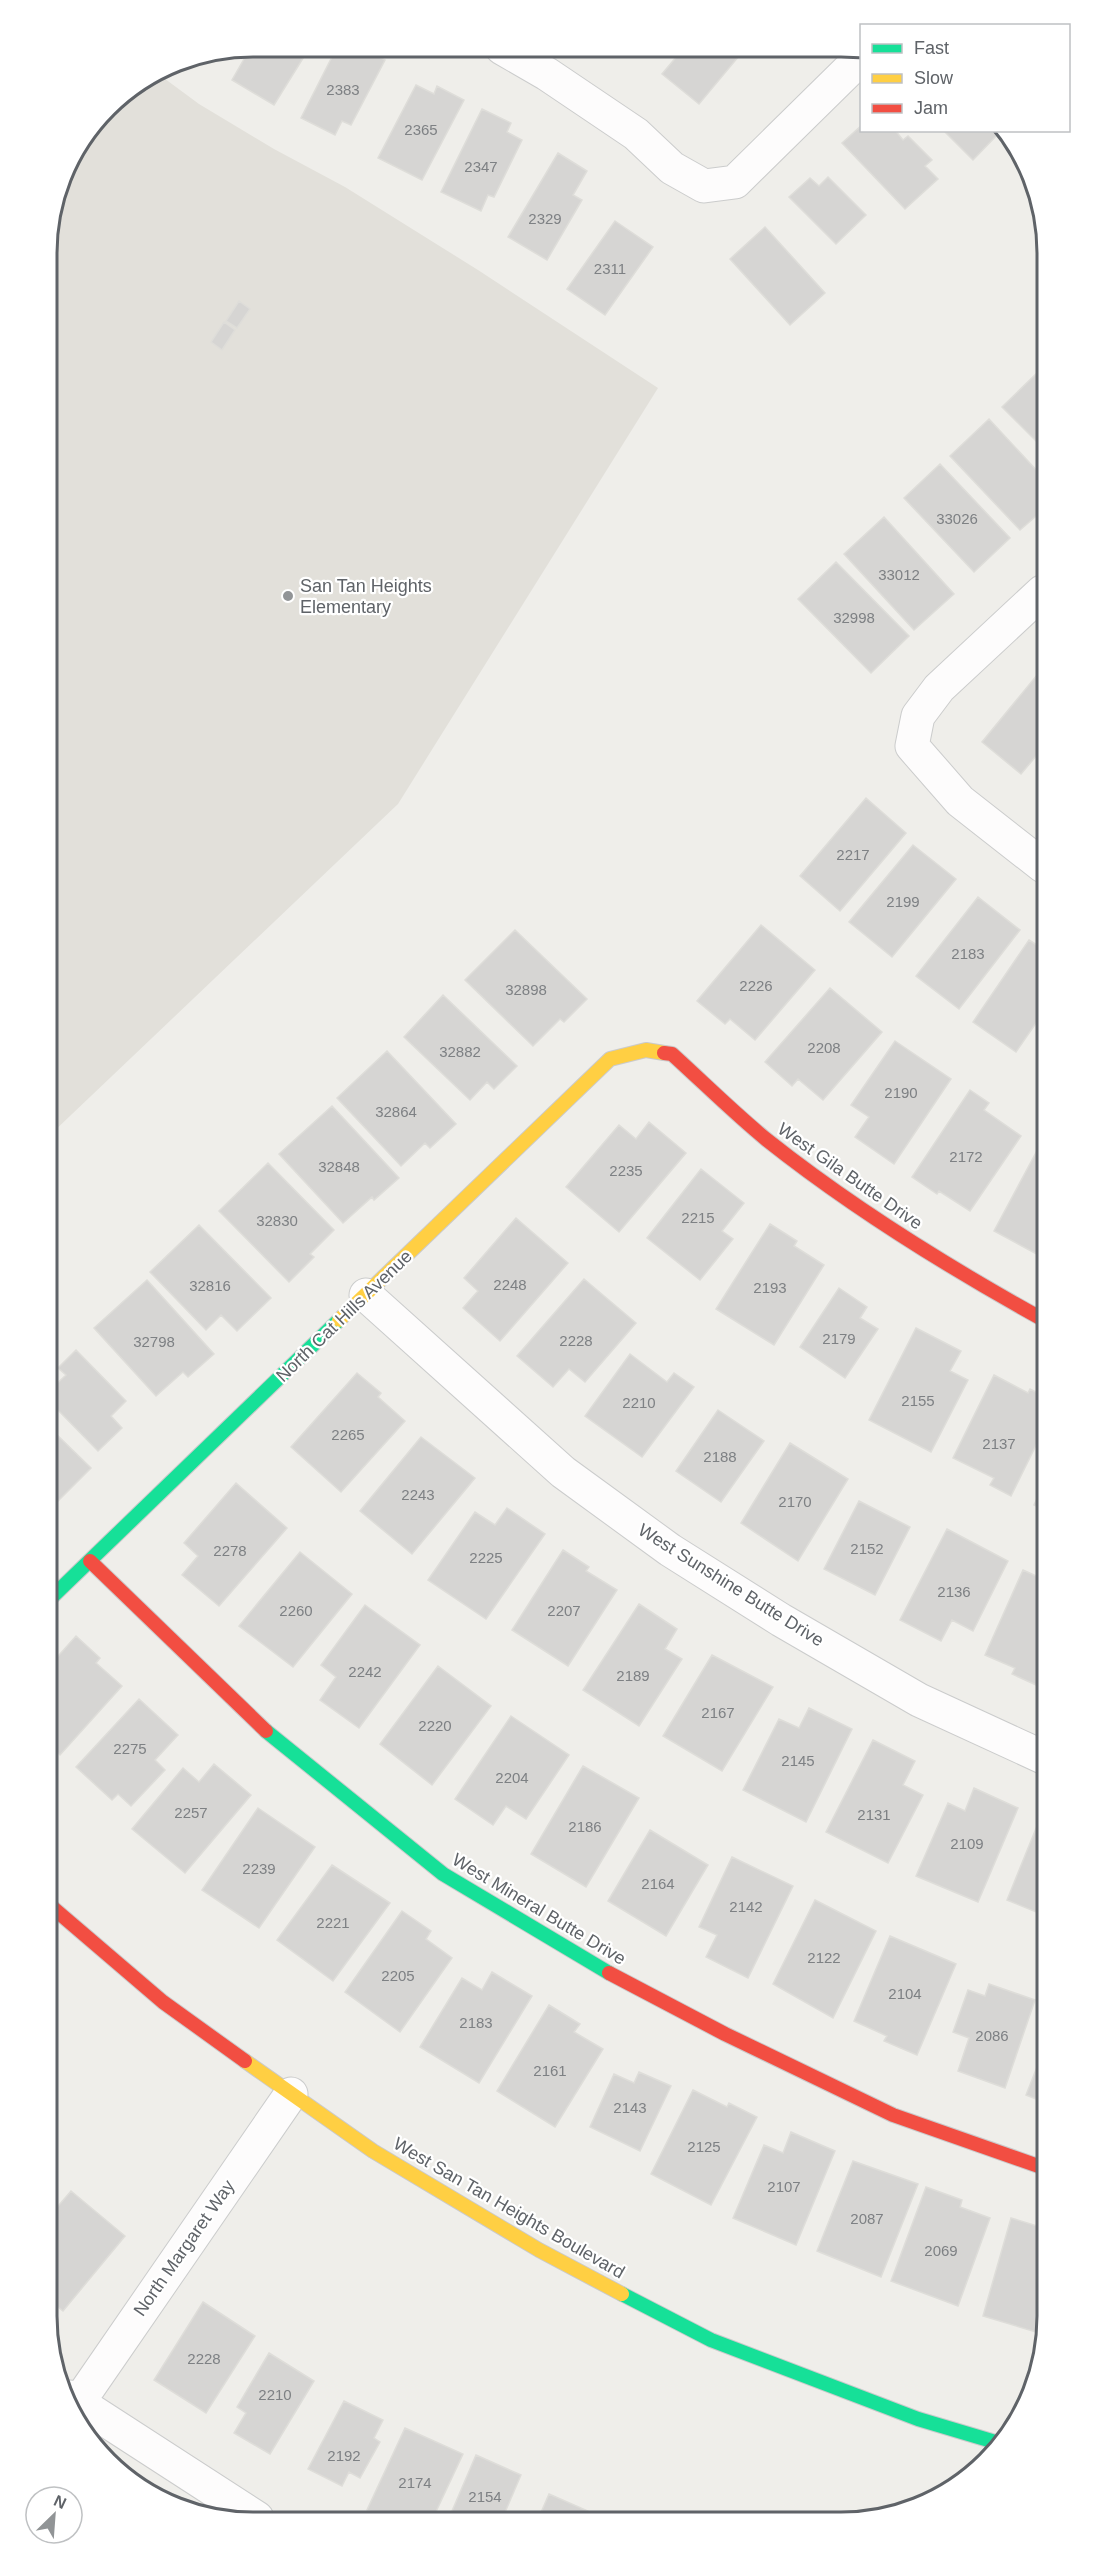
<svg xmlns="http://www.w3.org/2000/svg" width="1094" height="2569" font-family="Arial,sans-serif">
<rect width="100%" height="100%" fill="#efeeea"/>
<!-- education -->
<path fill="#e2e0da" d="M157,73l42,31 75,45 71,38 133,83 180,118 -260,416 -348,331 -3,-896 21,-78 49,-63z"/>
<!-- building -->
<path fill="#d6d5d3" stroke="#deddd9" stroke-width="1.5" d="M251,47h59l-36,58 -42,-25z
M337,47h23l25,13 -34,65 -9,-4 -7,14 -34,-17z
M683,49l60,1h1l-45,54 -37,-30z
M416,85l18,9 3,-8 27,14 -42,80 -44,-22z
M482,109l29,14 -4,9 15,8 -28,57 -6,-2 -7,16 -40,-19z
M862,125v5h33l8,10 5,-4 24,24 -7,6 13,13 -33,30 -63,-66z
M943,130h57l1,1 -28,29z
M558,153l29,18 -14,24 9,5 -35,60 -39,-23z
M828,177l38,38 -30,29 -47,-47 21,-19 9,8z
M615,221l38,26 -48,68 -38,-26z
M765,227l60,66 -35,32 -60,-66z
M239,301l11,8 -13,19 -11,-7z
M224,322l11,8 -13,20 -11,-8z
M1039,371l2,2v73l-39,-39z
M989,419l52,56 1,36 -22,19 -70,-74z
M940,464l70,74 -36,34 -70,-74z
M884,517l70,77 -40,36 -70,-76z
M836,562l73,74 -38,37 -73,-74z
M1042,669v80l-21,25 -39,-32z
M866,798l40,35 -66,78 -40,-35z
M913,845l43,34 -64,78 -43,-35z
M978,897l42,33 -61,79 -43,-33z
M761,925l54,45 -60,70 -25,-21 -5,5 -28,-23z
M515,930l72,69 -23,23 -4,-3 -27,27 -68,-66z
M1029,940l14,9v64l-27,39 -43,-30z
M830,988l52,44 -59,68 -25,-21 -6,7 -27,-24z
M443,995l74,71 -23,23 -7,-7 -17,18 -66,-63z
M895,1041l56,38 -57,85 -39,-27 14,-20 -18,-12z
M387,1051l69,73 -26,24 -5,-5 -24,23 -64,-68z
M970,1090l19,13 -5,7 37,26 -51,75 -31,-20 -2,3 -25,-17z
M332,1106l67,72 -25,22 -2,-3 -29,26 -64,-69z
M649,1122l37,31 -67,79 -53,-45 53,-62 17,14z
M1040,1145l3,2 1,111 -50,-27z
M268,1163l66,67 -24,24 4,3 -25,25 -70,-71z
M701,1169l43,34 -22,28 11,8 -33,41 -53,-42z
M516,1218l52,45 -68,78 -37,-33 15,-17 -14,-13z
M770,1224l27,17 -3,5 30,19 -50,80 -58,-36z
M199,1225l72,73 -34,33 -16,-16 -15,15 -56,-58z
M584,1279l52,44 -51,59 -16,-13 -16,18 -36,-31z
M147,1280l67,74 -26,23 -5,-5 -27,24 -62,-68z
M839,1288l28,19 -7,11 18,11 -33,49 -45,-31z
M916,1328l45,23 -11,20 18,9 -37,72 -62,-32z
M76,1350l50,51 -15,15 11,12 -24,23 -47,-48 -1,-13 16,-15 -8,-7z
M630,1354l37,28 7,-9 20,14 -52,70 -57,-41z
M357,1373l24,20 -3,4 27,24 -64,71 -50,-45z
M994,1375l34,18 2,-4 14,7v33l-33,67 -21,-11 4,-7 -41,-20z
M718,1410l46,31 -43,61 -45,-31z
M51,1429l40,39 -40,40z
M421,1437l54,41 -63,76 -52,-43z
M790,1443l58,36 -50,82 -57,-38z
M236,1483l51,45 -68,78 -37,-31 16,-19 -14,-13z
M1044,1484l1,26 -11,-5z
M859,1501l51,26 -35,68 -51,-26z
M507,1508l38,26 -59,85 -58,-39 47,-68 20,13z
M947,1529l61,32 -35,70 -21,-11 -11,21 -41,-21z
M563,1550l26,17 -3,4 31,19 -49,76 -56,-36z
M300,1552l52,42 -59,73 -54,-41z
M1023,1570l22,10v109l-33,-15 3,-6 -30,-13z
M639,1604l38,25 -12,20 17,10 -43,67 -56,-36z
M365,1605l55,40 -61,83 -39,-28 16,-23 -15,-12z
M76,1636l24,22 -4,5 26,23 -62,69 -8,-8 -1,-83z
M712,1655l61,32 -51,84 -59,-35z
M438,1666l53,40 -59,79 -52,-41z
M139,1699l39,36 -23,25 10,10 -34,36 -13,-12 -6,6 -36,-33z
M809,1708l43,21 -46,93 -63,-32 36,-71 20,9z
M511,1716l58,39 -43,64 -20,-13 -13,19 -38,-26z
M873,1740l42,21 -12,24 20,10 -35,68 -62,-31z
M214,1764l37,31 -66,78 -53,-44 51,-61 16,14z
M583,1766l56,32 -53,89 -55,-33z
M974,1788l44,20 -40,94 -62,-26 32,-73 17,8z
M258,1808l57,39 -56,81 -57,-38z
M1041,1816l5,1v99l-39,-16z
M650,1830l58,35 -42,71 -58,-35z
M732,1857l61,29 -45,92 -42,-21 11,-22 -18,-8z
M332,1865l58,38 -57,78 -56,-41z
M815,1900l61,31 -43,87 -60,-34z
M402,1911l29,20 -5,8 26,19 -52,74 -55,-40z
M890,1936l66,28 -39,91 -33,-14 3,-5 -33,-15z
M492,1972l40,24 -53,87 -59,-36 42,-69 20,12z
M989,1984l46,16 -30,88 -47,-17 11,-33 -16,-6 15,-42 17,6z
M549,2005l31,19 -6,8 29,17 -48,78 -58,-36z
M1046,2044v59l-20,-8z
M639,2072l32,14 -31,65 -50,-24 24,-53 20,9z
M693,2090l34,17 2,-4 28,14 -46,88 -60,-31z
M791,2132l44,19 -39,94 -63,-27 31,-73 19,8z
M853,2161l65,23 -37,93 -64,-26z
M926,2187l36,13 -2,7 30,11 -32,88 -67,-25z
M71,2191l54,45 -62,75 -10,-8v-91z
M1011,2218l36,11 -1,106 -63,-19z
M203,2302l52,34 -49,77 -52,-33z
M269,2353l45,28 -44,73 -36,-21 12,-20 -9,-6z
M344,2401l39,19 -9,18 6,4 -20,36 -11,-6 -7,14 -34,-17z
M405,2428l58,26 -30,64h-49l-17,-8z
M476,2455l45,20 -18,42 -54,1z
M549,2494l39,17 -3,6h-46z"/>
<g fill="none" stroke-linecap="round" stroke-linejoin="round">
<!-- street casing -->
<g stroke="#cbcccc" stroke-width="35">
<path id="street" d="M502,48l45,26 89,60 36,34 32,18 31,-4 127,-125
M1042,592l-103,96 -21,28 -6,30 48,55 83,65
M366,1295l197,177 107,78 111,70 138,80 126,58
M70,2397l187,121
M78,2403l213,-309"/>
</g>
<!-- fast casing -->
<g stroke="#cacacb" stroke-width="16">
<path id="fast" d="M51,1598l288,-278
M266,1731l177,143 166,99
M622,2294l89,46 207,79 84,25"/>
</g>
<!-- slow casing -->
<g stroke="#cacacb" stroke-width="16">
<path id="slow" d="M339,1320l271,-261 36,-9 18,3
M245,2061l128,90 166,99 83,44"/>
</g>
<!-- jam casing -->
<g stroke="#cacacb" stroke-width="16">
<path id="jam" d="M664,1053l8,1c32,29 62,59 95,86 87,69 181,127 277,180
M90,1561l176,170
M52,1907l111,95 82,59
M609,1973l116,61 168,81 154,54"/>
</g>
<!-- street -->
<use href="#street" stroke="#fdfcfc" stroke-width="33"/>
<!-- fast -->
<use href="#fast" stroke="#16e098" stroke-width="14"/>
<!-- slow -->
<use href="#slow" stroke="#ffcf43" stroke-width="14"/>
<!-- jam -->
<use href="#jam" stroke="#f24e42" stroke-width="14"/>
</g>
<!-- markers -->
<circle fill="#919496" stroke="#fff" stroke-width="2" cx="288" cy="596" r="6"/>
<g text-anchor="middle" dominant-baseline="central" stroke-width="4.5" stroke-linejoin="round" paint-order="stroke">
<!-- number labels -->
<g font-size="15" fill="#7e8184">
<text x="343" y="89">2383</text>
<text x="421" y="129">2365</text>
<text x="481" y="166">2347</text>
<text x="545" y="218">2329</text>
<text x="610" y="268">2311</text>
<text x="957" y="518">33026</text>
<text x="899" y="574">33012</text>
<text x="854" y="617">32998</text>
<text x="853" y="854">2217</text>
<text x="903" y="901">2199</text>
<text x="968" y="953">2183</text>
<text x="756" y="985">2226</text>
<text x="526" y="989">32898</text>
<text x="824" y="1047">2208</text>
<text x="460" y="1051">32882</text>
<text x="901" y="1092">2190</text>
<text x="396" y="1111">32864</text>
<text x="966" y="1156">2172</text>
<text x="339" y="1166">32848</text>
<text x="626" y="1170">2235</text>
<text x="698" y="1217">2215</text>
<text x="277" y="1220">32830</text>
<text x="510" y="1284">2248</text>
<text x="210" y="1285">32816</text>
<text x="770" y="1287">2193</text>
<text x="839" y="1338">2179</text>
<text x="576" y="1340">2228</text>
<text x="154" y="1341">32798</text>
<text x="918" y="1400">2155</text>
<text x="639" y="1402">2210</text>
<text x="348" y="1434">2265</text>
<text x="999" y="1443">2137</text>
<text x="720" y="1456">2188</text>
<text x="418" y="1494">2243</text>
<text x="795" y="1501">2170</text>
<text x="867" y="1548">2152</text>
<text x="230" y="1550">2278</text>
<text x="486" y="1557">2225</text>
<text x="954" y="1591">2136</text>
<text x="296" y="1610">2260</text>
<text x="564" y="1610">2207</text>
<text x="365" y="1671">2242</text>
<text x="633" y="1675">2189</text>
<text x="718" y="1712">2167</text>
<text x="435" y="1725">2220</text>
<text x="130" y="1748">2275</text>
<text x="798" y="1760">2145</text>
<text x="512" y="1777">2204</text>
<text x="191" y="1812">2257</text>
<text x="874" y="1814">2131</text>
<text x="585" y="1826">2186</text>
<text x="967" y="1843">2109</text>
<text x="259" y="1868">2239</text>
<text x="658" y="1883">2164</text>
<text x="746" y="1906">2142</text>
<text x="333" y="1922">2221</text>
<text x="824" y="1957">2122</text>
<text x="398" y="1975">2205</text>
<text x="905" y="1993">2104</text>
<text x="476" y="2022">2183</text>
<text x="992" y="2035">2086</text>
<text x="550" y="2070">2161</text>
<text x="630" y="2107">2143</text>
<text x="704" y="2146">2125</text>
<text x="784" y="2186">2107</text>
<text x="867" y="2218">2087</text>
<text x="941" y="2250">2069</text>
<text x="204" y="2358">2228</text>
<text x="275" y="2394">2210</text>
<text x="344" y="2455">2192</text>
<text x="415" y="2482">2174</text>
<text x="485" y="2496">2154</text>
</g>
<!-- poi labels -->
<g font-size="18" fill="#5f6368" stroke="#fff" text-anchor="start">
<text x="300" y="586">San Tan Heights<tspan x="300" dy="21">Elementary</tspan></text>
</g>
<!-- street labels -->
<g font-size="18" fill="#5f6368" stroke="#fff">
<text transform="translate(850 1176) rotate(35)">West Gila Butte Drive</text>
<text transform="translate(344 1316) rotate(-44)">North Cat Hills Avenue</text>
<text transform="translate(731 1585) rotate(32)">West Sunshine Butte Drive</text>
<text transform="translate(539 1909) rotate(31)">West Mineral Butte Drive</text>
<text transform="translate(509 2208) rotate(30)">West San Tan Heights Boulevard</text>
<text transform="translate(184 2248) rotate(-55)">North Margaret Way</text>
</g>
</g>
<!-- crop -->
<path d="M0 0H1094V2569H0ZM253 57H841A196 196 0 0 1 1037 253V2316A196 196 0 0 1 841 2512H253A196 196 0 0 1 57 2316V253A196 196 0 0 1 253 57Z" fill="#fff" fill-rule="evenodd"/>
<path fill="none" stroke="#5f6368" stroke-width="3" d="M253 57H841A196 196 0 0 1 1037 253V2316A196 196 0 0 1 841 2512H253A196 196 0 0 1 57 2316V253A196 196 0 0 1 253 57Z"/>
<!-- legend -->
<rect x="860" y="24" width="210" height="108" fill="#ffffff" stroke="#bfc1c3" stroke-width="1.5"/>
<rect x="872" y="44" width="30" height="9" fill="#16e098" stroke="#bfc1c3" stroke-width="1.5"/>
<text x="914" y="54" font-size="18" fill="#5f6368">Fast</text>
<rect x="872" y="74" width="30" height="9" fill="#ffcf43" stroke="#bfc1c3" stroke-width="1.5"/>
<text x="914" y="84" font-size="18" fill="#5f6368">Slow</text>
<rect x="872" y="104" width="30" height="9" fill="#f24e42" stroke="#bfc1c3" stroke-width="1.5"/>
<text x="914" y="114" font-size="18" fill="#5f6368">Jam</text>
<!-- north arrow -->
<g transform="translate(54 2515) rotate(25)"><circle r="28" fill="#ffffff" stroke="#bfc1c3" stroke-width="1.5"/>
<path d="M0-4.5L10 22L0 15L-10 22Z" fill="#919496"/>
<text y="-9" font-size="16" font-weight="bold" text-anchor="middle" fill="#5f6368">N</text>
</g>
</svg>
